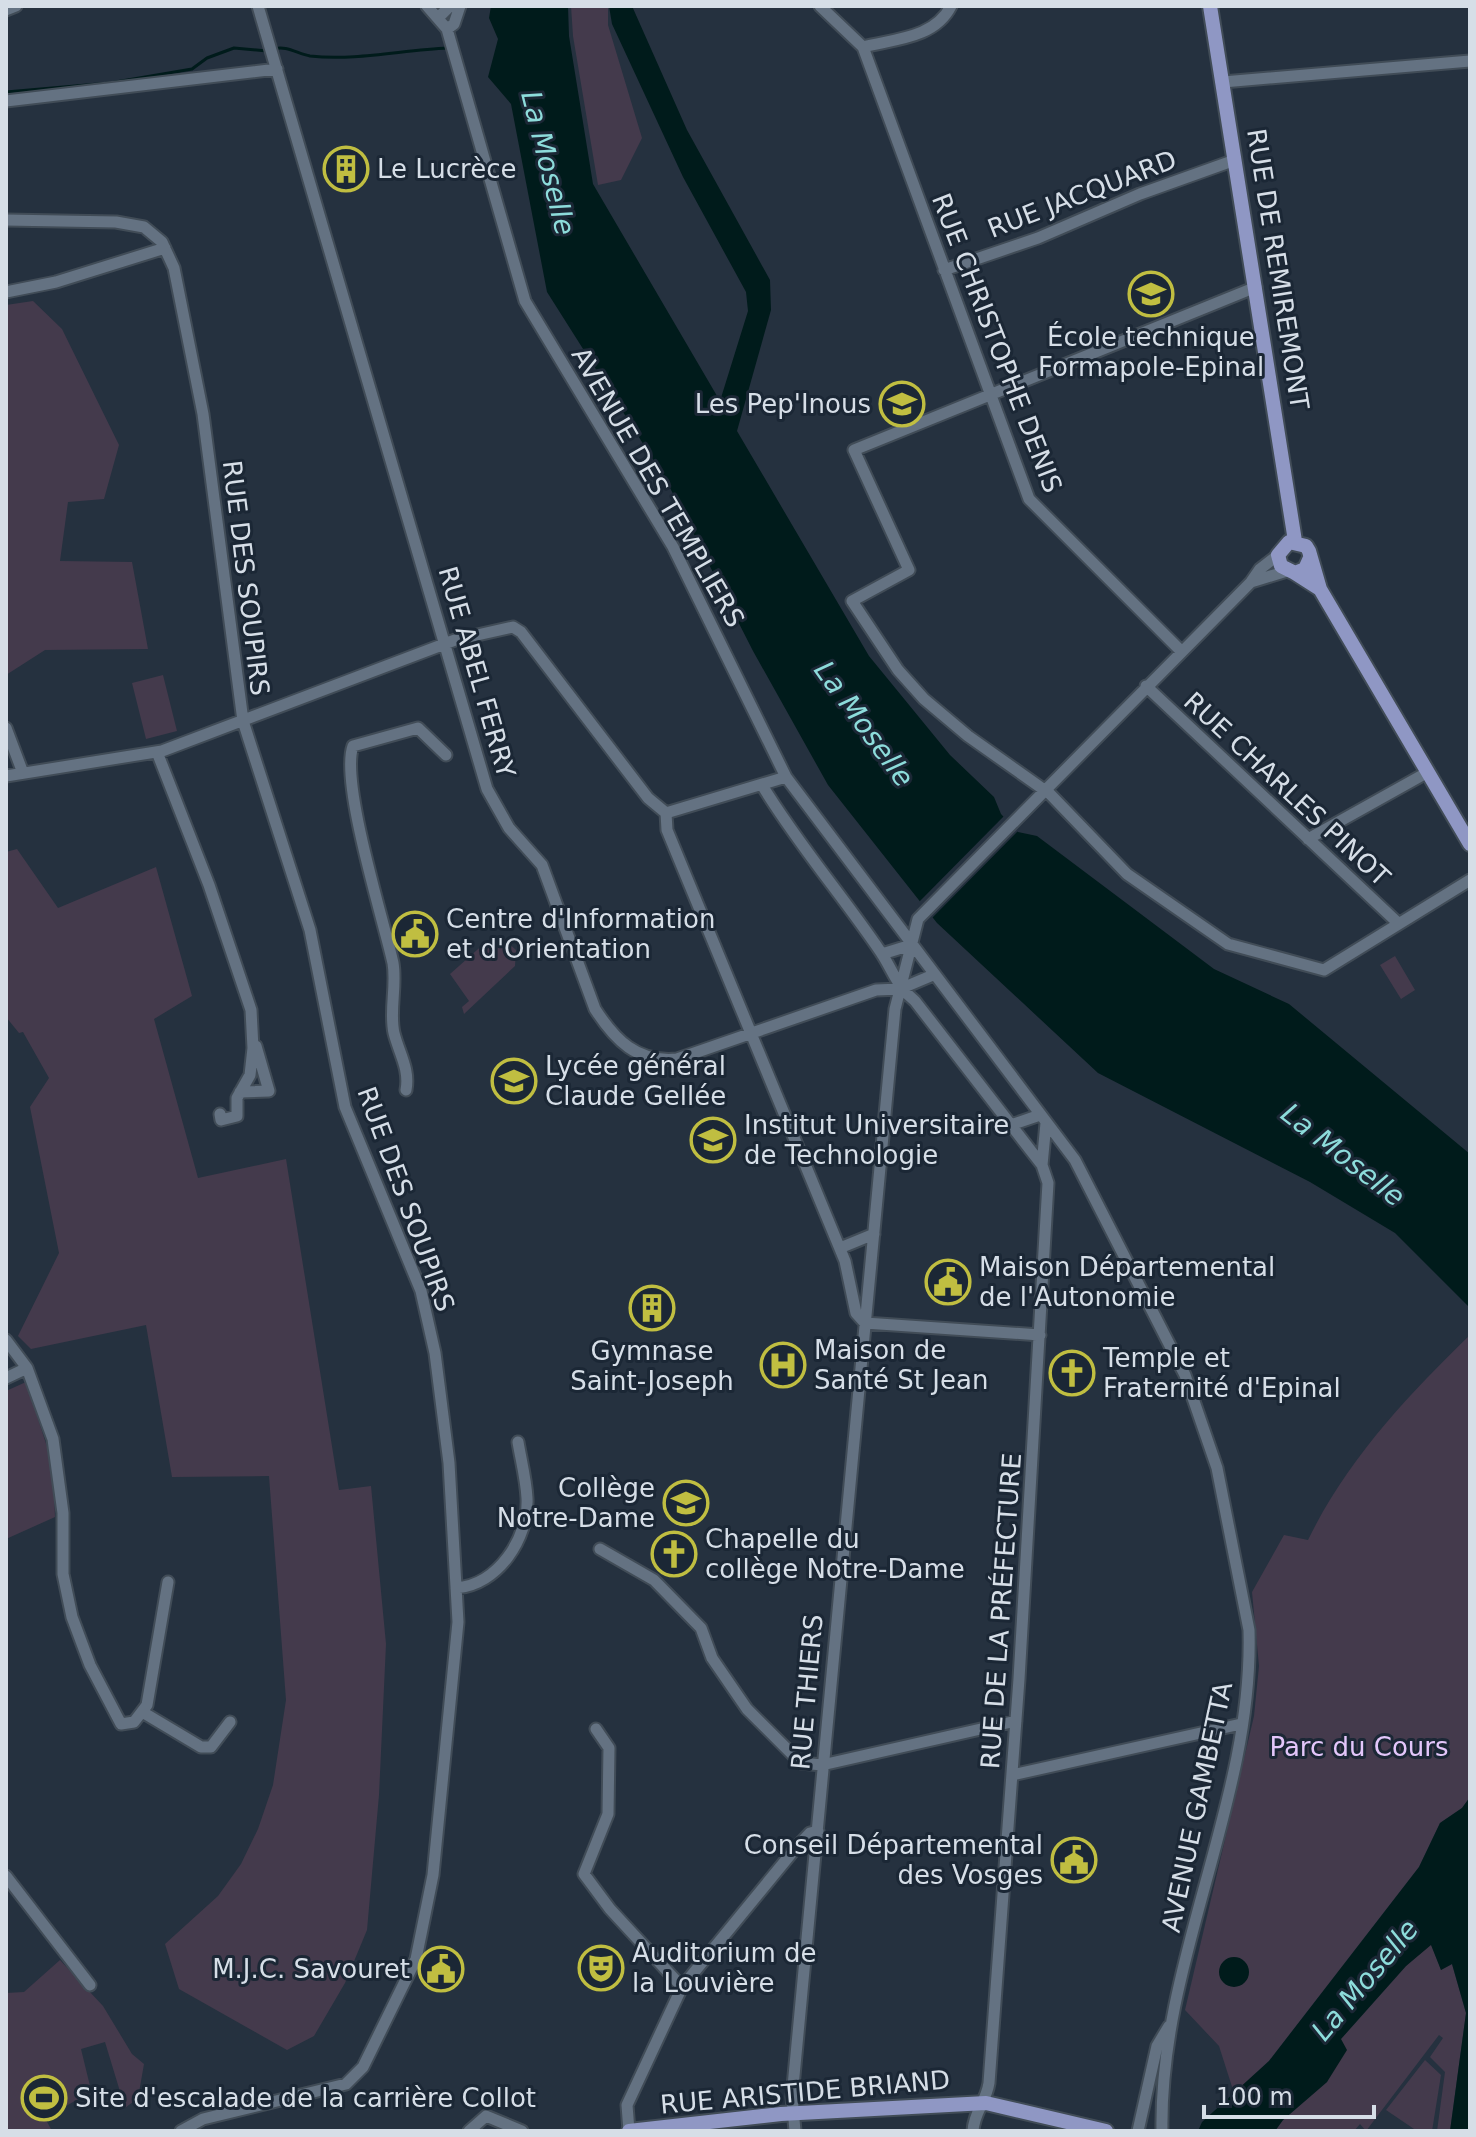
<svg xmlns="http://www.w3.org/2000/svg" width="1476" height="2137" font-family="'DejaVu Sans',sans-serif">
<rect width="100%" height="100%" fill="#25313f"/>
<!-- green -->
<path fill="#443a4c" d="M571,6h37v19l34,113 -21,42 -23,5 -25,-149z
M33,301l29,28 57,116 -15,54 -36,3 -8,59 72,1 16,87 -103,1 -39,25v-370z
M163,675l14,56 -31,8 -14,-56z
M17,849l41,59 98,-41 36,129 -38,23 44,159 88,-19 53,331 32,-4 15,158 -7,151 -12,135 -22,53 -31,53 -27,14 -108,-61 -14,-45 53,-48 23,-32 17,-35 15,-44 13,-85 -17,-224 -97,1 -26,-152 -115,24 -13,-13 41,-83 -29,-146 19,-29 -26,-46 -4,1 -13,-16v-165z
M504,939l12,11 -1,16 -51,48 -2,-7 7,-6 -19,-27 36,-32z
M1395,956l20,34 -14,9 -21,-34z
M1470,1335v462l-8,11 -22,15 -21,44 -150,194 -35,32 -15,-47 -34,-36 69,-294 5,-50 -7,-74 32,-57 24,5c39,-80 99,-144 162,-205z
M26,1382l27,83 2,52 -49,22v-148z
M1431,1944l10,26 11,-6 14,49 -16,118h-13l8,-59 -15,-15 13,-19 -4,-3 -73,96 -6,-7 -6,7h-79l8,-11 44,-38 13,-42 66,-74z
M60,1960l43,46 29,48 12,10 -6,34 -13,10 -20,-66 -24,7 9,37h11l-56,32 7,13h-46v-138l18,-1z
M1425,2060l16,15 -9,56h-15l-31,-21z"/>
<!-- water -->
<path fill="#001b1b" d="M491,6h77l1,30 24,148 127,217 28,-90 -2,-19 -63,-115 -71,-153 -3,-18h23l55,124 83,150 1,30 -34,121 132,225 81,99 44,42 7,17 17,18 19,4 177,133 75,35 181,150v154l-75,-75 -85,-51 -212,-109 -161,-150 -109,-138 -75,-134 -87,-171 -119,-188 -36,-188 -23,-27 10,-38 -9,-21z
M1470,1797v334h-20l16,-118 -14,-49 -11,6 -10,-25 -25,21 -65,73 6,11 -20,32 -44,38 -8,11h-77l4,-9 67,-61 150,-194 21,-44 22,-15z
M1219 1972a15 15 0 1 1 30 0a15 15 0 1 1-30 0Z"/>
<!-- pier -->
<path fill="#25313f" d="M1006,814l14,15 -89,90 -14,-15z"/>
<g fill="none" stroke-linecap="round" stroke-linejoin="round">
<!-- stream -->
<path stroke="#001b1b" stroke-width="3" d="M274,49c12,-4 24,5 36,7 46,5 92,-6 138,-8
M6,92l104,-9 82,-14 15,-11 27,-10 33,3"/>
<!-- minor casing -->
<g stroke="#414c57" stroke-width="15">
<path id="minor" d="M258,6l229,783 22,39 33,37 53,144c20,31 42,54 82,50l199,-69 24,-1 33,-14
M427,6l20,23 78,272 148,246 113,230 289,383 110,215 32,93 32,162c5,171 -90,330 -87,501
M820,6l43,41 166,452 152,152
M6,10l10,-4
M440,16l10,-10
M447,29l7,-5 6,-18
M863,47c32,-8 72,-9 88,-41
M1223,82l247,-21
M6,101l271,-32
M6,220l110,2 28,5 18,15 12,26 29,146 40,307 67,209 35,177 76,184 14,62 14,110 9,159 -25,253 -17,84 -53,108 -17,17 -143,35 -22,12
M944,270l94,-32 102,-44 95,-34
M1256,287l-402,163 55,120 -57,31 46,69 26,29 44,37 82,58 77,80 101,70 96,26 146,-90
M6,292l50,-10 109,-34
M1251,582l36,-11
M1146,686l252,237
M6,728l17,45
M157,752l52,133 42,125 2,38 -3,27 -13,23v18l-16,4 -1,-6
M6,776l156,-25 293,-111 58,-13 8,5 127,166 18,15
M762,785c35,58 80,110 118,166 13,19 16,35 35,50l127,164
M666,813l1,17 178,431 11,52 9,10
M666,813l120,-36
M1308,839l120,-67
M882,954l29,-9
M406,1090c4,-21 -7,-37 -12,-57 -5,-22 3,-47 -1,-70 -10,-45 -53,-181 -40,-217l65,-18 28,27
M240,1092l29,-1 -13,-45
M1011,1125l29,-10
M840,1248l34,-14
M865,1323l175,12
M6,1340l21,28 26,71 10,74v61l9,43 18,48 31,59 13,-2 13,-17 21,-123
M6,1378l21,-10
M600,1549l54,31 47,48 11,30 35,51 54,54 21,2 194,-44
M456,1588c42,-3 73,-50 71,-90 -1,-19 -6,-38 -9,-56
M144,1713l57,34h10l19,-25
M596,1729l13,19 -1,66 -24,60 26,35 72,78
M1012,1775l229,-51
M6,1876l84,109
M469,2131l17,-15 36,15
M629,2131l-2,-26 55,-118 113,-138 15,-16 8,-2
M795,2131l-3,-34 103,-1088 23,-90 333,-337 9,-13 18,-14
M973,2131c1,-19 13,-29 16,-48l30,-404 29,-496 -6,-18 4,-42
M1138,2131l19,-85 12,-20"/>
</g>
<!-- major casing -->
<g stroke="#414c57" stroke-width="18">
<path id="major" d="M1210,6l85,535
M1295,573l25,16 -11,-38 -3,-5 -17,-4 -11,13 3,11 14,7 10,-4 5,-11
M1320,589l150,255
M629,2131l152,-17 205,-11 120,28"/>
</g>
<!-- minor -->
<use href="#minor" stroke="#647282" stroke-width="11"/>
<!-- major -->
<use href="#major" stroke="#8f97c4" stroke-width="14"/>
</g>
<!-- icons -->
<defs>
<g id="building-ring" transform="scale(2.3)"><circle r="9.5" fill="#1b2735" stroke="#c0be41" stroke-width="1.5"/><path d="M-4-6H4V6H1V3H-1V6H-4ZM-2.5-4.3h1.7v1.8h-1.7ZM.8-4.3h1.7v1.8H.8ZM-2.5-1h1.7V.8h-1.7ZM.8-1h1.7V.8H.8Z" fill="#c0be41"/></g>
<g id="school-ring" transform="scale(2.3)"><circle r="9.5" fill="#1b2735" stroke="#c0be41" stroke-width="1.5"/><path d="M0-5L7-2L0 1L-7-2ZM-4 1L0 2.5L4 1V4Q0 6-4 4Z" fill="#c0be41"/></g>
<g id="civic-ring" transform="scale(2.3)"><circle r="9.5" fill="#1b2735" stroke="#c0be41" stroke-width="1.5"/><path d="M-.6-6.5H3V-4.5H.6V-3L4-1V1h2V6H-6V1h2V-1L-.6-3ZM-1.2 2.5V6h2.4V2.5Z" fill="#c0be41"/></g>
<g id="university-ring" transform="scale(2.3)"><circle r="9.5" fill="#1b2735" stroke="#c0be41" stroke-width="1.5"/><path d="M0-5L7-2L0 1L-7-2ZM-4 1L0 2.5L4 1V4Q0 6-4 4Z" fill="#c0be41"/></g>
<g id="hospital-ring" transform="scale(2.3)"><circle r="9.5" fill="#1b2735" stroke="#c0be41" stroke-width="1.5"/><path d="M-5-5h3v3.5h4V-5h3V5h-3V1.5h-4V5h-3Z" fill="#c0be41"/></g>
<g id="church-ring" transform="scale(2.3)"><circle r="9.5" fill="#1b2735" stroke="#c0be41" stroke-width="1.5"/><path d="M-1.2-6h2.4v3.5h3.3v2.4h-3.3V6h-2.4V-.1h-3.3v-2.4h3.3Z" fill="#c0be41"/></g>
<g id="theatre-ring" transform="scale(2.3)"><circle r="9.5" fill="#1b2735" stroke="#c0be41" stroke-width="1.5"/><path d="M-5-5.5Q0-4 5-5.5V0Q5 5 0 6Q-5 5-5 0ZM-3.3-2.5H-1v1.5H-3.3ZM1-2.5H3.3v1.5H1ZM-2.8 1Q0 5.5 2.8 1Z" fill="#c0be41"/></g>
<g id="stadium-ring" transform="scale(2.3)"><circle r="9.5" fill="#1b2735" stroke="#c0be41" stroke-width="1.5"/><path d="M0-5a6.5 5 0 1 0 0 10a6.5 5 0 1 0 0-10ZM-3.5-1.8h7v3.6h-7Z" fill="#c0be41"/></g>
</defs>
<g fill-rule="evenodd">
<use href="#building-ring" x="346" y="169"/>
<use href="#school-ring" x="1151" y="294"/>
<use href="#school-ring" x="902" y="404"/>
<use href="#civic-ring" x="415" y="934"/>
<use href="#school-ring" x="514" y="1081"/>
<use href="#university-ring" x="713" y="1140"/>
<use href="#civic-ring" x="948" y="1282"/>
<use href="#building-ring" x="652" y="1308"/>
<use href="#hospital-ring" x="783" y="1365"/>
<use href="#church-ring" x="1072" y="1373"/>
<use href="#school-ring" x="686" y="1503"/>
<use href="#church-ring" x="674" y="1554"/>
<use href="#civic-ring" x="1074" y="1860"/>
<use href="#theatre-ring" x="601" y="1968"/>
<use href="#civic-ring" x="441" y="1969"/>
<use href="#stadium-ring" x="44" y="2098"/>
</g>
<g text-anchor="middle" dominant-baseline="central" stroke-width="6" stroke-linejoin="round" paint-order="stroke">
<!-- poi labels -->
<g font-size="26" fill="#d6dee7" stroke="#1b2735" text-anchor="start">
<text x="377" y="169">Le Lucrèce</text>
<text x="1151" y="337" text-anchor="middle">École technique<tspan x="1151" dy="30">Formapole-Epinal</tspan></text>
<text x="871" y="404" text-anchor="end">Les Pep'Inous</text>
<text x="446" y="919">Centre d'Information<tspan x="446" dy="30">et d'Orientation</tspan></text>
<text x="545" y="1066">Lycée général<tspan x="545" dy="30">Claude Gellée</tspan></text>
<text x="744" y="1125">Institut Universitaire<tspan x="744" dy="30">de Technologie</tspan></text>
<text x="979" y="1267">Maison Départemental<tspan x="979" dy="30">de l'Autonomie</tspan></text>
<text x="814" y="1350">Maison de<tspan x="814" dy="30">Santé St Jean</tspan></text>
<text x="652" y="1351" text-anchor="middle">Gymnase<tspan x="652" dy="30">Saint-Joseph</tspan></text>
<text x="1103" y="1358">Temple et<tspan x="1103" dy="30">Fraternité d'Epinal</tspan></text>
<text x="655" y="1488" text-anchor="end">Collège<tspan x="655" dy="30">Notre-Dame</tspan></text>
<text x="705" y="1539">Chapelle du<tspan x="705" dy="30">collège Notre-Dame</tspan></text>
<text x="1043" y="1845" text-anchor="end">Conseil Départemental<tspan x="1043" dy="30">des Vosges</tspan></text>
<text x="632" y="1953">Auditorium de<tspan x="632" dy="30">la Louvière</tspan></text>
<text x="410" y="1969" text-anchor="end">M.J.C. Savouret</text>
<text x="75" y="2098">Site d'escalade de la carrière Collot</text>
</g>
<!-- street labels -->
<g font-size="26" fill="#d6dee7" stroke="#1b2735">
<text transform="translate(1082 194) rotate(-21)">RUE JACQUARD</text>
<text transform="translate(1278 269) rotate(81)">RUE DE REMIREMONT</text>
<text transform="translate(997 343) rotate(69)">RUE CHRISTOPHE DENIS</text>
<text transform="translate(658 487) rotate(60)">AVENUE DES TEMPLIERS</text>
<text transform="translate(246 578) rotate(83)">RUE DES SOUPIRS</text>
<text transform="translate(477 672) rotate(74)">RUE ABEL FERRY</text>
<text transform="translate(1287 789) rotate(43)">RUE CHARLES PINOT</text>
<text transform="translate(406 1199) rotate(70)">RUE DES SOUPIRS</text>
<text transform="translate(1001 1611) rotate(-86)">RUE DE LA PRÉFECTURE</text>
<text transform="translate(807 1692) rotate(-85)">RUE THIERS</text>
<text transform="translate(1197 1807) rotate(-78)">AVENUE GAMBETTA</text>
<text transform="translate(805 2092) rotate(-5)">RUE ARISTIDE BRIAND</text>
</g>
<!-- park labels -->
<g font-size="26" fill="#e3c6fa" stroke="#1b2735">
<text x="1359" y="1747">Parc du Cours</text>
</g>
<!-- water labels -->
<g font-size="28" font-style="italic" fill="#8ddcdb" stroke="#1b2735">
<text transform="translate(548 163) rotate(76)">La Moselle</text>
<text transform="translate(864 724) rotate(54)">La Moselle</text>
<text transform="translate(1343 1155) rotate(38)">La Moselle</text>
<text transform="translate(1365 1980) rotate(-50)">La Moselle</text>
</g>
</g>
<!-- border -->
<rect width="1476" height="2137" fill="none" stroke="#d6dee7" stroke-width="16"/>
<!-- scale -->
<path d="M1204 2105v12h170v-12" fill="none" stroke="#d6dee7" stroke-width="4"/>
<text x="1216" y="2105" font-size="24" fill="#d6dee7" stroke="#1b2735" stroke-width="6" paint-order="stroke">100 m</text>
</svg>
